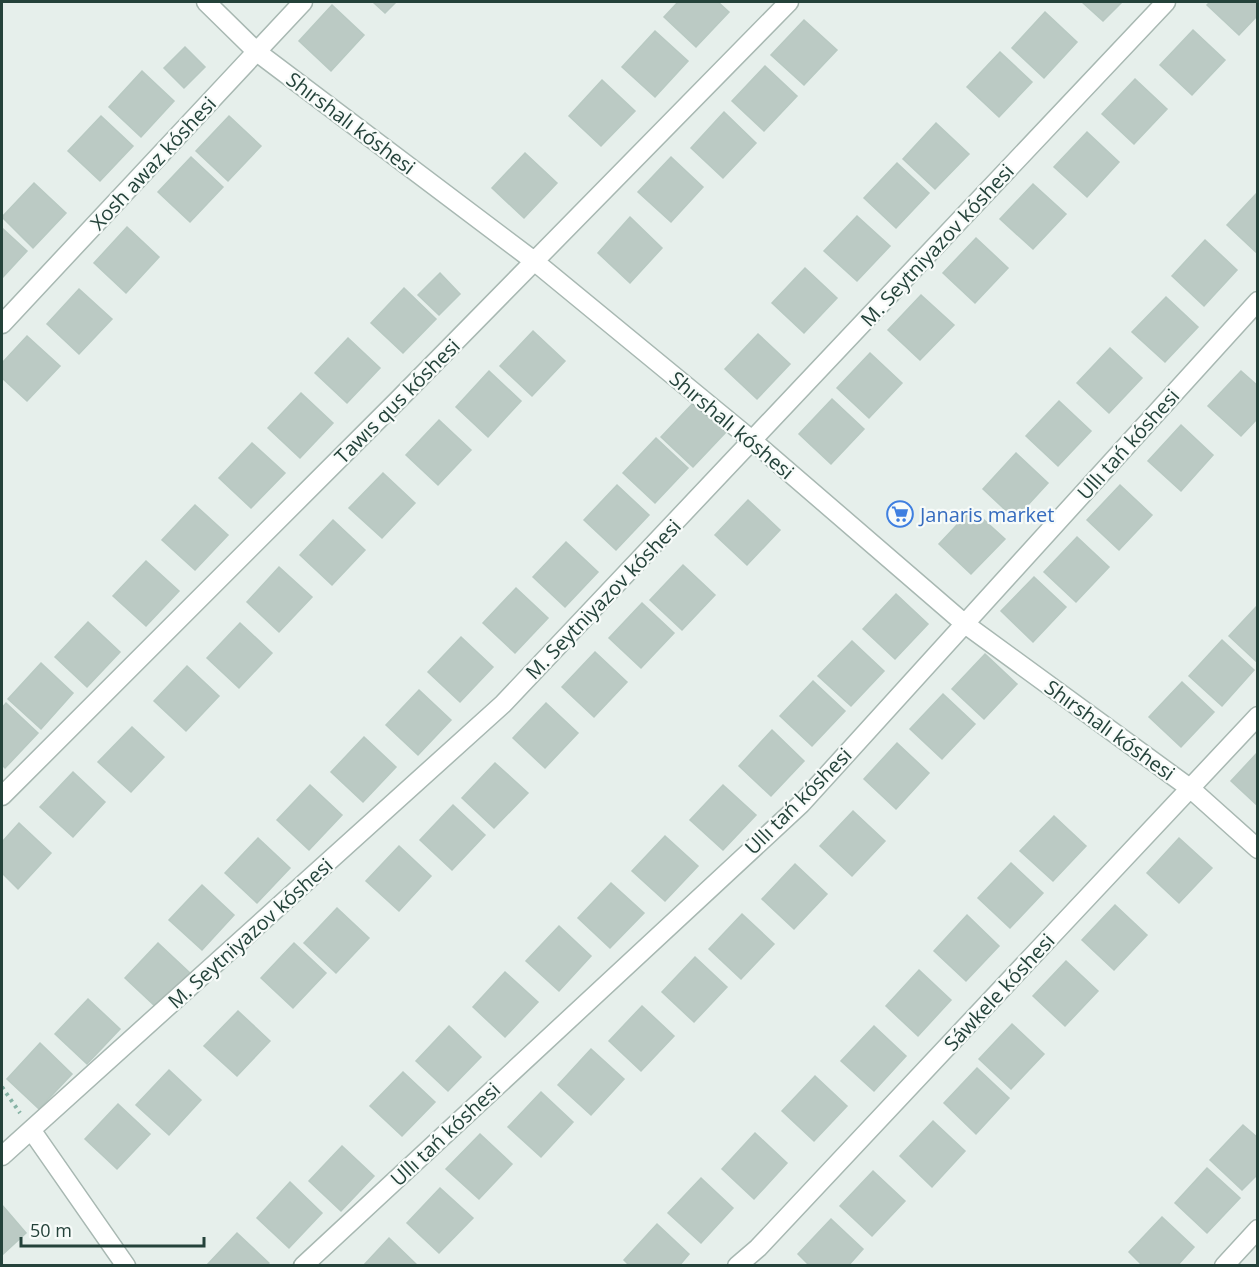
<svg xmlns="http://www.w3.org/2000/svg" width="1259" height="1267" font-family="'Open Sans',sans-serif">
<rect width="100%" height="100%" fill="#e6efeb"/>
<!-- building -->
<path fill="#bbcac4" stroke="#b8c9c2" stroke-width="1.5" d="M373,2h23l-11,11z
M678,2h40l11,10 -33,35 -32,-30z
M1082,2h40l-19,19z
M1210,2h48v13l-19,20 -32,-30z
M332,5l32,30 -33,36 -32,-30z
M1045,12l32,30 -33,36 -32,-30z
M804,20l33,30 -33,35 -33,-30z
M1193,30l32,30 -33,35 -32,-30z
M655,31l33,30 -33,36 -33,-30z
M185,47l20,20 -21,21 -20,-20z
M1000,52l32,30 -33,35 -32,-30z
M765,66l32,30 -33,35 -32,-30z
M142,71l32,30 -33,36 -32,-30z
M1135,79l32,30 -33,35 -32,-30z
M602,80l33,31 -34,35 -32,-30z
M724,112l32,31 -33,35 -32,-30z
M101,116l32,30 -33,35 -32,-30z
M229,116l32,30 -33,35 -32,-30z
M936,123l33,31 -34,35 -32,-30z
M1087,132l32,30 -32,35 -33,-30z
M525,153l32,30 -33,35 -32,-30z
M191,157l32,30 -33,35 -32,-30z
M671,157l32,30 -32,35 -33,-30z
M897,163l32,30 -33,35 -32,-30z
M34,183l32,30 -33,35 -31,-31z
M1033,184l33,30 -33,35 -33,-30z
M1258,192v62l-31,-29z
M857,216l33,30 -33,35 -33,-30z
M630,217l32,31 -32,35 -32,-30z
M127,227l32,30 -33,36 -32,-30z
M2,228l25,23 -25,27z
M976,238l32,30 -33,35 -32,-30z
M1205,240l32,30 -33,36 -32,-30z
M805,268l32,30 -33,35 -32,-30z
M440,273l20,21 -21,21 -21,-20z
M404,288l32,31 -33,34 -32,-30z
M79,289l33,30 -33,35 -32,-30z
M921,295l33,30 -34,35 -32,-30z
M1166,297l32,30 -33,35 -33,-30z
M533,331l32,30 -33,35 -32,-30z
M758,334l32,30 -33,35 -32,-30z
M27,336l33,30 -33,35 -25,-23v-15z
M348,338l32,30 -33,35 -32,-30z
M1110,348l32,30 -33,35 -32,-30z
M870,353l32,30 -33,35 -32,-30z
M489,371l32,30 -33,36 -32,-30z
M1241,371l17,15v32l-17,18 -33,-30z
M301,393l32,30 -33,35 -32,-30z
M832,399l32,30 -33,35 -32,-30z
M1059,401l32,30 -33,35 -32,-30z
M694,402l32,30 -33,35 -32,-30z
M439,420l32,30 -33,35 -32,-30z
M1181,425l32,30 -32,36 -33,-30z
M656,438l32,30 -33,35 -32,-30z
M252,443l33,30 -34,35 -32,-30z
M1016,453l32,30 -33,36 -32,-30z
M383,473l32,30 -33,35 -33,-30z
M617,485l32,30 -33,35 -32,-30z
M1120,485l32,30 -33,35 -32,-30z
M748,500l32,30 -33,35 -32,-30z
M195,505l33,30 -33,35 -33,-30z
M972,509l33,30 -34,35 -32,-30z
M333,520l32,30 -33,35 -32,-30z
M1077,537l32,30 -33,35 -32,-30z
M566,542l32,30 -33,35 -32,-30z
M146,561l33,30 -33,35 -33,-30z
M683,565l32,30 -33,35 -32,-30z
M279,567l33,30 -33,35 -32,-30z
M1034,577l32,30 -33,35 -32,-31z
M516,588l32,30 -33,35 -32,-30z
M896,594l32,30 -33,35 -32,-30z
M642,603l32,30 -33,35 -32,-30z
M1258,605v58l-29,-27z
M88,622l32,30 -33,35 -32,-30z
M240,623l32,30 -33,35 -32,-30z
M461,637l32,30 -33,35 -32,-30z
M1222,640l32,30 -32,36 -33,-30z
M852,641l32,30 -33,35 -33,-30z
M595,652l32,30 -33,35 -32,-30z
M985,654l32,30 -33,35 -32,-30z
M41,663l32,30 -32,36 -33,-30z
M187,666l32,30 -33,35 -32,-30z
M813,681l32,30 -33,35 -32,-30z
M1182,682l32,30 -33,35 -32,-30z
M419,690l32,30 -33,35 -32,-30z
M943,694l32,30 -33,35 -32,-30z
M6,703l32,30 -33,35 -3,-3v-57z
M546,703l32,30 -33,35 -32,-30z
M132,727l32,30 -33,35 -33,-30z
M772,730l32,31 -33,35 -32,-30z
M364,737l32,30 -33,35 -32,-30z
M897,743l32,30 -33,36 -32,-30z
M1258,752v54l-27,-25z
M495,763l33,30 -34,35 -32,-30z
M73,772l32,30 -32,35 -33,-30z
M310,785l32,30 -33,35 -32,-30z
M723,785l33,30 -33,35 -33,-30z
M453,805l32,30 -33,35 -32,-30z
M853,811l32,30 -33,35 -32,-30z
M1054,816l32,30 -33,35 -33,-30z
M19,823l32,30 -33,36 -16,-16v-31z
M665,836l33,30 -33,35 -33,-30z
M258,838l32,30 -33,35 -32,-30z
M1179,838l33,30 -33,35 -32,-30z
M399,846l32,30 -32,35 -33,-30z
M1011,863l32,30 -33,35 -32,-30z
M795,864l32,30 -33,35 -32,-30z
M611,883l33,30 -34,35 -32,-30z
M202,885l32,30 -32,35 -33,-30z
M1115,905l32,30 -33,35 -32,-30z
M337,908l32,30 -33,35 -32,-30z
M742,914l32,30 -33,35 -32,-30z
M967,915l32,31 -33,35 -32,-30z
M559,926l32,30 -32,35 -33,-30z
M158,943l32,30 -33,35 -32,-30z
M294,943l32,30 -33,35 -32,-30z
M695,957l32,30 -33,35 -32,-30z
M1066,961l32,30 -33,35 -32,-30z
M919,970l32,30 -33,36 -32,-30z
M505,972l33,30 -33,35 -32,-30z
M88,999l32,30 -33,35 -32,-30z
M642,1006l32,30 -33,35 -32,-30z
M238,1011l32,30 -33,35 -33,-30z
M1012,1024l32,30 -33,35 -32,-30z
M449,1026l32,31 -33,34 -32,-30z
M874,1026l32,30 -32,35 -33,-30z
M40,1043l32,31 -33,35 -32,-30z
M591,1049l33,30 -33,36 -33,-30z
M977,1068l32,30 -33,36 -32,-31z
M169,1070l32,30 -32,35 -33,-30z
M403,1072l32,30 -33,34 -32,-30z
M815,1076l32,30 -33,35 -32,-30z
M541,1092l32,30 -32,35 -33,-30z
M118,1104l32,30 -33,35 -32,-30z
M933,1121l32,30 -33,36 -32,-31z
M1243,1125l15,13v36l-16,16 -32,-30z
M755,1133l32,30 -33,36 -32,-30z
M480,1134l32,30 -33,35 -33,-30z
M342,1146l32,30 -33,35 -32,-30z
M1207,1168l33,30 -33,35 -32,-30z
M873,1171l32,30 -33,35 -32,-30z
M701,1178l32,30 -32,35 -33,-30z
M290,1182l32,31 -33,35 -32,-30z
M440,1188l33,30 -34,35 -32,-30z
M2,1205l24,28 -24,22z
M1162,1217l32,30 -17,19h-34l-14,-14z
M831,1219l32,30 -15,17h-38l-12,-12z
M657,1224l32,30 -10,12h-49l-6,-6z
M237,1233l32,30 -2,3h-61z
M389,1238l29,28h-55z"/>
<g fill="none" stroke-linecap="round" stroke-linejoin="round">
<!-- minor casing -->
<g stroke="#a8b8b2" stroke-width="21">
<path id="minor" d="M206,2l51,50 277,209 219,180 212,183 226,165 67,60
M2,324l301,-322
M2,796l396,-396 391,-398
M32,1131l94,135
M2,1156l501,-452 663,-702
M303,1266l498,-462 457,-503
M737,1266l21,-18 500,-532
M1224,1266l34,-37"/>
</g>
<!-- path -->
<path stroke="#86b3a5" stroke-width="4" stroke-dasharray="3 4.5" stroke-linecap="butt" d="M2,1087l18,26"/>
<!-- minor -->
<use href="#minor" stroke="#fff" stroke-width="18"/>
</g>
<!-- icons -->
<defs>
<g id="supermarket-ring" transform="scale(1.35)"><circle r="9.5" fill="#f7fbf9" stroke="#3f7fe0" stroke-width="1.5"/><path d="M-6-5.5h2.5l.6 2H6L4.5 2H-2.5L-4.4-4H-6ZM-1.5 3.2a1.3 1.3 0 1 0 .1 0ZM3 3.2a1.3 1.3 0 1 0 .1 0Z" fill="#3f7fe0"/></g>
</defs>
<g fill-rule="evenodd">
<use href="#supermarket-ring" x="900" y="514"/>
</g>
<g text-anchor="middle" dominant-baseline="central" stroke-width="4.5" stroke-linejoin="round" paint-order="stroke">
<!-- street labels -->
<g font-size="20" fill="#24423a" stroke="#f7fbf9">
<text transform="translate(351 123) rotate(37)">Shırshalı kóshesi</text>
<text transform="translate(153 163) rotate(-47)">Xosh awaz kóshesi</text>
<text transform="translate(937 245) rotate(-47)">M. Seytniyazov kóshesi</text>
<text transform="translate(397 401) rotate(-45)">Tawıs qus kóshesi</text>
<text transform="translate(732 425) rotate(40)">Shırshalı kóshesi</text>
<text transform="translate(1128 444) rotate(-48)">Ullı tań kóshesi</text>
<text transform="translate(603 599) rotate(-46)">M. Seytniyazov kóshesi</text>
<text transform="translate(1110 730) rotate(36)">Shırshalı kóshesi</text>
<text transform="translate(798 801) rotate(-45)">Ullı tań kóshesi</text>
<text transform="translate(250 933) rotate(-42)">M. Seytniyazov kóshesi</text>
<text transform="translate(999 992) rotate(-47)">Sáwkele kóshesi</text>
<text transform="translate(445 1134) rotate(-43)">Ullı tań kóshesi</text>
</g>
<!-- shop labels -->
<g font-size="20" fill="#366cbe" stroke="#f7fbf9" text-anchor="start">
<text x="920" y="514">Janaris market</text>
</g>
</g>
<!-- border -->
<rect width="1259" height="1267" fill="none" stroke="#24423a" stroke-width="6"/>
<!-- scale -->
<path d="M21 1237v9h183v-9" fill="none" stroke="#24423a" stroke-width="3"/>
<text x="30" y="1237" font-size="18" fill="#24423a" stroke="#f7fbf9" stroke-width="4.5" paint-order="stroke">50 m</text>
</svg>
